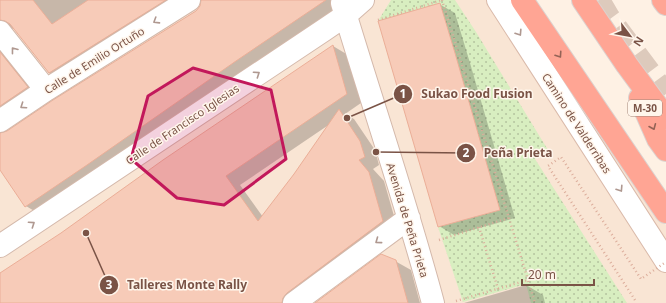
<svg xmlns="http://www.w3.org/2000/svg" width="666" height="303" font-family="'Noto Sans',sans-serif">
<defs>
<pattern id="park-dots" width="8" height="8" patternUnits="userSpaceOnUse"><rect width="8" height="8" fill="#d8eec0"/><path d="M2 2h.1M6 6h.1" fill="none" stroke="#b4c39e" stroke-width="1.8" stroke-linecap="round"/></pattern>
</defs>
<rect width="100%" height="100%" fill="#fef1e4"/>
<!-- residential -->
<path fill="#f9e5d4" d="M0,0h519l111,173 36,52v78h-666z"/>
<!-- park -->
<path fill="url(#park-dots)" d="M391,0h64l21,32 72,118 -13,9 92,144h-96l-5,-19 -63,18 -25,-75 62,-17 -45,-157 -15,-50 -62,18z"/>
<!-- shadow -->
<path fill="#0003" fill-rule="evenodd" d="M0,0h195l-130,82 -16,-9 -35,-45 -6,3 34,65 -39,35 1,3 192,-123 5,-5 1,-6h129l4,13 -294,202 -15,-9 -26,-38z
M439,4l16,9 15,50 45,155 -61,17 -15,-9z
M333,46l15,9 13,48 -16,11 9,5 21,31 4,15 -6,4 11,12 14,49 -98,73h-300v-29l62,-41zM330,124l-35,51 -32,42 -23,-32z
M395,261l16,9 9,33h-103z
M526,285l17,10 2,8h-81z"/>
<!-- building -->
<path fill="#f7cbb8" stroke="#ebae97" d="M0,0h33l19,24 36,-24h78l-117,73 -39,-49 -5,-3 -5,-1z
M201,0h125l-90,61 -149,104 -62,42 -25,-37v-37l7,-2 46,-31 143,-89 4,-5z
M440,3l15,50 45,157 -62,17 -60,-206z
M333,45l14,49 -121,82 32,45 36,-47 45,-65 21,32 5,16 -6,3 10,12 14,49 -96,72 -4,5 -1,5h-282v-30l61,-40 102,-73z
M0,52l28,35 -28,19z
M381,254l15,6 12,43h-93z"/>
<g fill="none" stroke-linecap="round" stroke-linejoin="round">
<!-- motorway-tunnel -->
<path stroke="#ddcabc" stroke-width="22" stroke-dasharray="22 11" stroke-linecap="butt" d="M599,0l10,17 57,77"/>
<!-- minor casing -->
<g stroke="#d4b9ab" stroke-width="24">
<path id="minor" d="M342,3c30,100 64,199 91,300
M0,32l46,58
M0,121l46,-31 143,-90
M0,246l324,-216 22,-15 17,-15
M294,303l115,-85"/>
</g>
<!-- secondary casing -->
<g stroke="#dabaaa" stroke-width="24">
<path id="secondary" d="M498,0l168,261"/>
</g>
<!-- motorway casing -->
<g stroke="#dcd2cf" stroke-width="24">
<path id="motorway" d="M522,0l144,212
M583,0l44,65 39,53
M663,0l3,4
M640,98l18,41 8,11"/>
</g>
<!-- path -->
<path stroke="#dcad9b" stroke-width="2.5" stroke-dasharray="1 3" stroke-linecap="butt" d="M442,0l86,280
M378,20l64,-20
M479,227l19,62
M439,240l70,-22
M456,301l72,-21 7,23"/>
<!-- minor -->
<use href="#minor" stroke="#fff" stroke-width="22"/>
<!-- secondary -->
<use href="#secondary" stroke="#fff" stroke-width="22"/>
<!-- motorway -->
<use href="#motorway" stroke="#ffa594" stroke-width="22"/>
<!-- path-bridge -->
<path stroke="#dcad9b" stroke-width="2.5" stroke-dasharray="1 3" stroke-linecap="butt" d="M635,300l-87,-134 13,-9 80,122 25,-17"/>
</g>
<!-- one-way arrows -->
<defs><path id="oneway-chevron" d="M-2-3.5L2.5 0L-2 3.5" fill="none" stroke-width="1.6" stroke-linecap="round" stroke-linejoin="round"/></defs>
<g stroke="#af9890">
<use href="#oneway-chevron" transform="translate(156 21) rotate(148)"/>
<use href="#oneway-chevron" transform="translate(519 33) rotate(57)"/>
<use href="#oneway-chevron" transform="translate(14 50) rotate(-128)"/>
<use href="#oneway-chevron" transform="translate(257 74) rotate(-34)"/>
<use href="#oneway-chevron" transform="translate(23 106) rotate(146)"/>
<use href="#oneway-chevron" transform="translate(620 189) rotate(57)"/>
<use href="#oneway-chevron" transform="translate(32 224) rotate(-34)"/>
<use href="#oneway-chevron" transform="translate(378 241) rotate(144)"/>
</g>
<g stroke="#956356">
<use href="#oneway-chevron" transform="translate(559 55) rotate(56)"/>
<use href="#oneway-chevron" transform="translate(653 127) rotate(67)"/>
</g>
<!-- marked area -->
<path fill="#c2185b" fill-opacity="0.2" stroke="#c2185b" stroke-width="3" stroke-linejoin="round" d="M193,68l78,22 15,69 -62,46 -47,-7 -46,-39 17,-63z"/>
<g text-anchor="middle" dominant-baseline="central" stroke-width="3" stroke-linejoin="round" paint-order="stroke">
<!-- shield labels -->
<rect fill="#fff6ec" stroke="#a28478" stroke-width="1" x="628" y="100" width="34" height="16" rx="3"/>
<g font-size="10" font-weight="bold" fill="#7a5346">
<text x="645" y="108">M-30</text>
</g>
<!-- street labels -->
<g font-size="11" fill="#7a5346" stroke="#fff6ec">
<text transform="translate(94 60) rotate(-32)">Calle de Emilio Ortuño</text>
<text transform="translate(577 123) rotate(57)">Camino de Valderribas</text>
<text transform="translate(182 124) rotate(-34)">Calle de Francisco Iglesias</text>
<text transform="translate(408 220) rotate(73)">Avenida de Peña Prieta</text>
</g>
</g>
<!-- callouts -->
<path fill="none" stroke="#7a5346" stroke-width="1.5" d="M347 118L403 94M376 152L466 153M86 233L109 285"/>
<g fill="#7a5346" stroke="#fff6ec" stroke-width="1.5">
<circle cx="347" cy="118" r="4"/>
<circle cx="376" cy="152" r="4"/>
<circle cx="86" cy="233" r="4"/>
<circle cx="403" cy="94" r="10"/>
<circle cx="466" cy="153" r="10"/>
<circle cx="109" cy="285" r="10"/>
</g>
<g font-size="12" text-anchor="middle" font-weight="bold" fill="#fff">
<text x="403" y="98">1</text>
<text x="466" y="157">2</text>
<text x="109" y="289">3</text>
</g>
<g font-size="12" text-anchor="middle" font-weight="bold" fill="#7a5346" stroke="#fff6ec" stroke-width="3" stroke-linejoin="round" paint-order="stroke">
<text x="477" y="98">Sukao Food Fusion</text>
<text x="518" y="157">Peña Prieta</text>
<text x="187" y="289">Talleres Monte Rally</text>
</g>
<!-- north arrow -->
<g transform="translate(630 36) rotate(122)" stroke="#fff6ec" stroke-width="3" paint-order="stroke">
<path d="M0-3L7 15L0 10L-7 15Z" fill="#7a5346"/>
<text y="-6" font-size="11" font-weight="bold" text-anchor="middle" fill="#7a5346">N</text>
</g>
<!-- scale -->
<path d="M522 279v6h72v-6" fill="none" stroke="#7a5346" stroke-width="2"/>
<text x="528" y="279" font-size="12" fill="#7a5346" stroke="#fff6ec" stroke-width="3" paint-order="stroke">20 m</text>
</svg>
